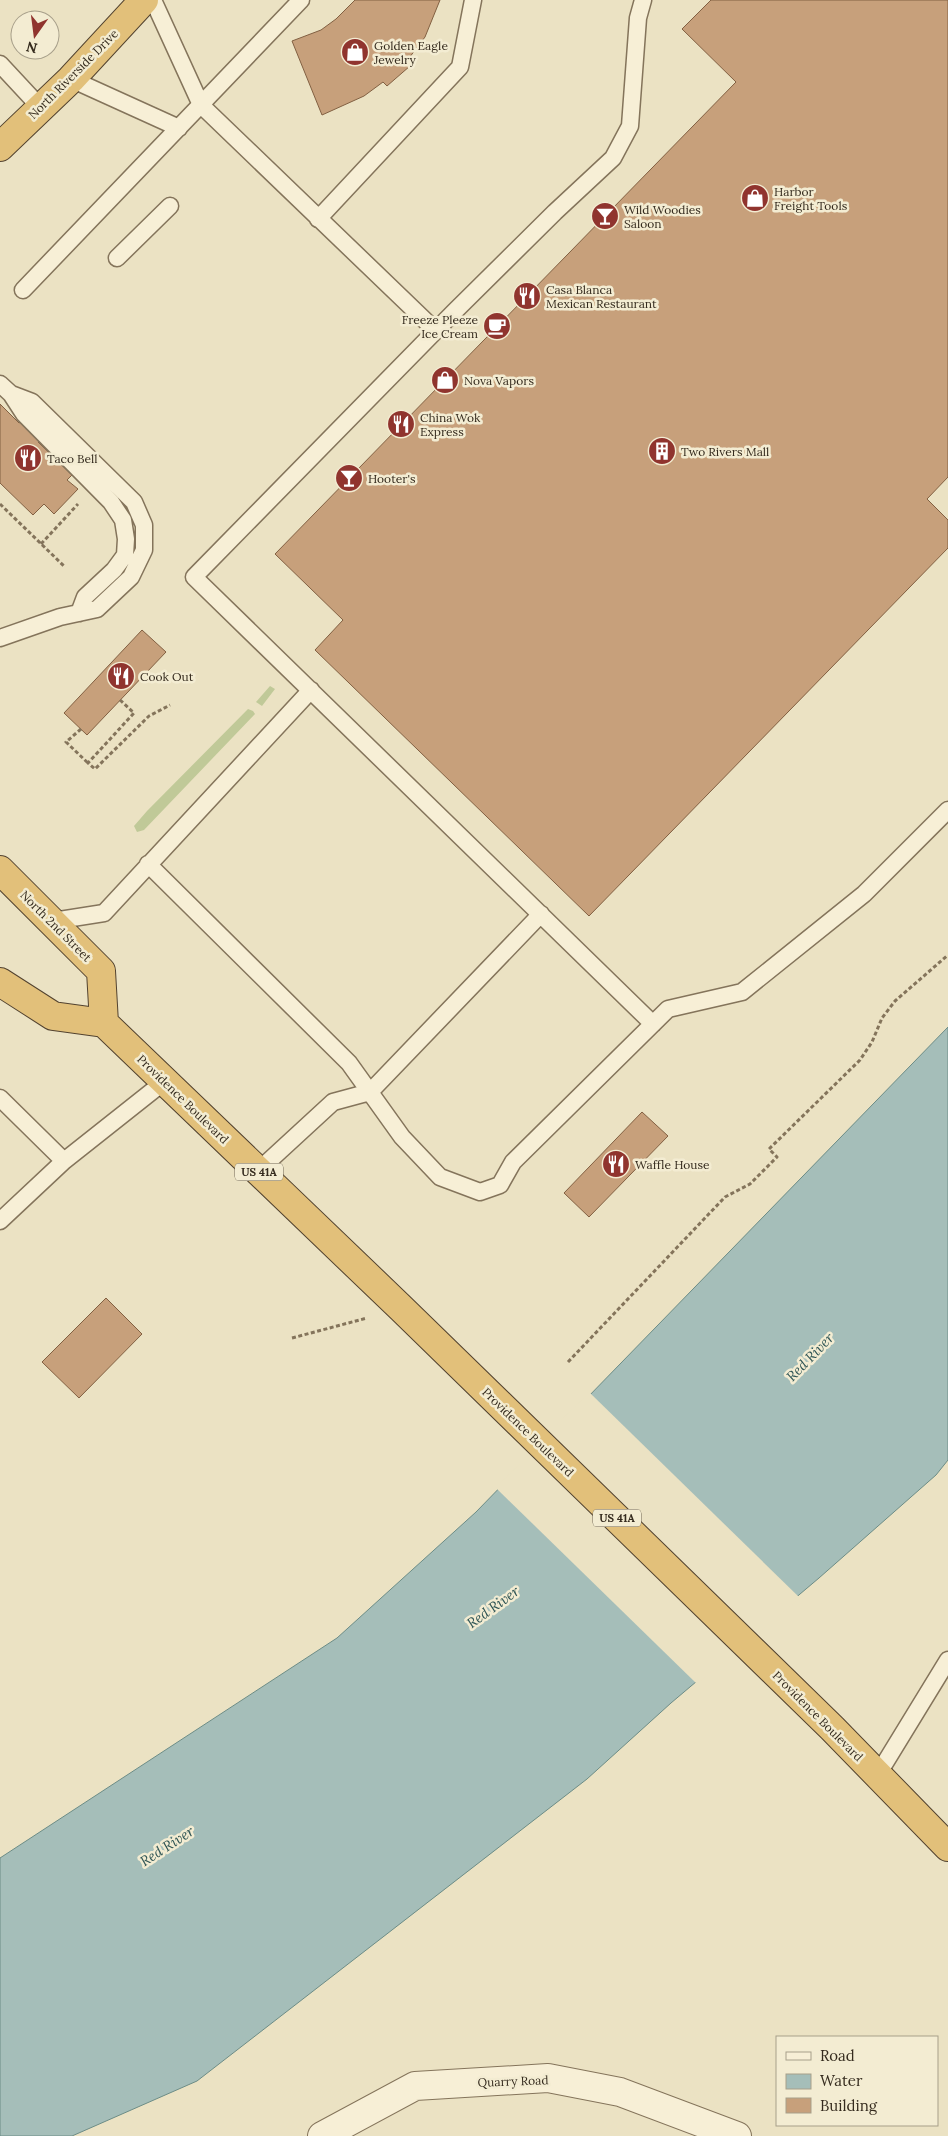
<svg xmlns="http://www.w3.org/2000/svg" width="948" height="2136" font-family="Lora,serif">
<rect width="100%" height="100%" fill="#ebe2c3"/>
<!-- green -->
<path fill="#c0c998" d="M270,686l5,3 -13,17 -6,-4z
M248,709l5,2 2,3 -111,116 -7,2 -3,-6 13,-15z"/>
<!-- water -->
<path fill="#a5beb9" stroke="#6c8c86" d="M948,1027v433l-12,15 -117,103 -148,125 -84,76 -390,302 -125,55h-72v-278l337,-220 139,-126z"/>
<!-- pier -->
<path fill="#ebe2c3" d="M589,1392l211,206 -103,86 -201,-196z"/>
<!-- building -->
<path fill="#c7a07b" stroke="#826042" d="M355,0h85l-15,37 -19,25 4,4 -23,20 -4,-4 -19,14 -42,19 -30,-74 29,-11 15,-11z
M711,0h237v477l-21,22 21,21v28l-359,368 -274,-266 28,-30 -68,-66 461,-472 -54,-53z
M0,404l19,19 3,-2 19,18 -3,3 34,33 -5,5 11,9 -24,25 -10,-10 -11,11 -33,-32z
M142,630l24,22 -79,83 -23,-22z
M642,1112l26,24 -79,81 -25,-24z
M106,1298l36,36 -63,64 -37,-36z"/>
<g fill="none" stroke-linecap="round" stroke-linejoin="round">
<!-- service casing -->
<g stroke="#84745b" stroke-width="19">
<path id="service" d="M153,0l48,105 235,226
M643,0l-5,18 -8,108 -17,32 -58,54 -101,100 -260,265 459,447
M0,64l40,43
M71,79l108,49
M318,219l142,-152 13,-67
M117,258l53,-52
M23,290l278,-290
M0,384l11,10 13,20 87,88 12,18 3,19 -1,16 -11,15 -29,27 -6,16
M0,638l60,-21 37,-8 34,-32 13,-27v-25l-10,-23 -102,-100 -21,-8
M148,864l201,199 53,74 38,40 40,15 20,-7 13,-23 155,-153 74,-17 122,-98 84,-84
M53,921l51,-8 207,-223
M0,1098l64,63 101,-80
M258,1171l75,-69 37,-10 171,-178
M0,1221l64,-60
M877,1776l71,-116"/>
</g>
<!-- minor casing -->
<g stroke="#84745b" stroke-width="30">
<path id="minor" d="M322,2136l93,-50 133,-8 72,14 117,44"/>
</g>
<!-- trunk casing -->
<g stroke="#52422f" stroke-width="30">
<path id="trunk" d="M0,147l71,-68 73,-79
M0,870l101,101 3,52
M0,982l53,34 51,7
M104,1023l298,286 430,419 116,119"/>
</g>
<!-- path -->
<path stroke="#84745b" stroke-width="3" stroke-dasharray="4 2.5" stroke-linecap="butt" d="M0,504l65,63
M41,544l37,-40
M120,700l14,13 -46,50 7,6 54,-53 21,-11
M81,729l-15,13 22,21
M292,1338l75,-20
M568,1362l157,-165 25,-13 27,-27 -8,-8 91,-89 12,-18 10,-24 13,-17 53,-46"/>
<!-- service -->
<use href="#service" stroke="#f7efd6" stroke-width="16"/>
<!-- minor -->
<use href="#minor" stroke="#f7efd6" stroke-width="28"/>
<!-- trunk -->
<use href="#trunk" stroke="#e2c07a" stroke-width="28"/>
</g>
<!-- icons -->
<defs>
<g id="shop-disc" transform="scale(1.4375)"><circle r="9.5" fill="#90342e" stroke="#f3ecd2"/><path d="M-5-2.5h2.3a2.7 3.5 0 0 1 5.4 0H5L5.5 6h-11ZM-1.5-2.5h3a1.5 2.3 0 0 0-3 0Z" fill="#fff"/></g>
<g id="bar-disc" transform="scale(1.4375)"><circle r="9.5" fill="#90342e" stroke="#f3ecd2"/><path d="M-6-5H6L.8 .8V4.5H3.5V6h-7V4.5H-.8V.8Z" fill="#fff"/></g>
<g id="restaurant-disc" transform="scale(1.4375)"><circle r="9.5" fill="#90342e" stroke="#f3ecd2"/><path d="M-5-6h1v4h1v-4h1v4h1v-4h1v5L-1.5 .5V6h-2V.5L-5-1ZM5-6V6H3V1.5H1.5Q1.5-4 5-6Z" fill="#fff"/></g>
<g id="cafe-disc" transform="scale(1.4375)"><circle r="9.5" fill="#90342e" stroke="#f3ecd2"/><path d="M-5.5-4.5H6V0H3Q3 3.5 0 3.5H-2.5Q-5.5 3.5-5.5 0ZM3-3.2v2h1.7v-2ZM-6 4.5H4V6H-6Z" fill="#fff"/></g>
<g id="building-disc" transform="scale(1.4375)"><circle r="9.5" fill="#90342e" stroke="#f3ecd2"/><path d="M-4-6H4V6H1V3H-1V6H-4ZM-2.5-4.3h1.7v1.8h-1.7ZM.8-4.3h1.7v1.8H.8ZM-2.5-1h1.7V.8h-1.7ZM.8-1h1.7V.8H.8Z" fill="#fff"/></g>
</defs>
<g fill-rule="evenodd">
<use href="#shop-disc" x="355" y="52"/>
<use href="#shop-disc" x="755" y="198"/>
<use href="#bar-disc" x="605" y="216"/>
<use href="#restaurant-disc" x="527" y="296"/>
<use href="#cafe-disc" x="497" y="326"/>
<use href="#shop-disc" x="445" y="380"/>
<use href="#restaurant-disc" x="401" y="424"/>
<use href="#building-disc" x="662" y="451"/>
<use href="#restaurant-disc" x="28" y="458"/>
<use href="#bar-disc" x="349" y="478"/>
<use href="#restaurant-disc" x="121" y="676"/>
<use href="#restaurant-disc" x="616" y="1164"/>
</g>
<g text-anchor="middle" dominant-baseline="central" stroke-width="5" stroke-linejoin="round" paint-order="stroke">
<!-- shield labels -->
<g fill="#f3ecd2" stroke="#6e6554" stroke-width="1">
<rect x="235" y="1163.5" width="48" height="17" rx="4"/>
<rect x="593" y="1509.5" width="48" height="17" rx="4"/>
</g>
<g font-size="11" font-weight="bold" fill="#352b1e">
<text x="259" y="1172">US 41A</text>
<text x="617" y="1518">US 41A</text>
</g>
<!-- poi labels -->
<g font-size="12" fill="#352b1e" stroke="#f3ecd2" text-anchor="start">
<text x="374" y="45">Golden Eagle<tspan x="374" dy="14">Jewelry</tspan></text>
<text x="774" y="191">Harbor<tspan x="774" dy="14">Freight Tools</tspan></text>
<text x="624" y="209">Wild Woodies<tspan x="624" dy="14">Saloon</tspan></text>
<text x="546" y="289">Casa Blanca<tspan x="546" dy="14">Mexican Restaurant</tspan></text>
<text x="478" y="319" text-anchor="end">Freeze Pleeze<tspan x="478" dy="14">Ice Cream</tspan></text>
<text x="464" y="380">Nova Vapors</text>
<text x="420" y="417">China Wok<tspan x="420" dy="14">Express</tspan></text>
<text x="681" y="451">Two Rivers Mall</text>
<text x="47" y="458">Taco Bell</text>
<text x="368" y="478">Hooter's</text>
<text x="140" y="676">Cook Out</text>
<text x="635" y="1164">Waffle House</text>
</g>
<!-- street labels -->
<g font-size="12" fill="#352b1e" stroke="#f3ecd2">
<text transform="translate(73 74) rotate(-45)">North Riverside Drive</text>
<text transform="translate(56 926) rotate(45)">North 2nd Street</text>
<text transform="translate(183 1099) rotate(44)">Providence Boulevard</text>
<text transform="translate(528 1432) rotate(44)">Providence Boulevard</text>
<text transform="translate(818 1716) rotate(45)">Providence Boulevard</text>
<text transform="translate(513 2081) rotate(-2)">Quarry Road</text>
</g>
<!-- water labels -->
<g font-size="14" font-style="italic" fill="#2e5454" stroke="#f3ecd2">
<text transform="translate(810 1357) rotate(-46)">Red River</text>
<text transform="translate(493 1607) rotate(-36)">Red River</text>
<text transform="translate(167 1846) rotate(-33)">Red River</text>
</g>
</g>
<!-- legend -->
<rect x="776" y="2036" width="162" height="90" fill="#f3ecd2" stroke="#a79f8a"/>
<rect x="786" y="2052" width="25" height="8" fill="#f7efd6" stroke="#a79f8a"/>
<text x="820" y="2061" font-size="15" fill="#352b1e">Road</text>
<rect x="786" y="2074" width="25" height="15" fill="#a5beb9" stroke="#a79f8a"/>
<text x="820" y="2086" font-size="15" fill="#352b1e">Water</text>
<rect x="786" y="2098" width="25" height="15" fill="#c7a07b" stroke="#a79f8a"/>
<text x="820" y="2111" font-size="15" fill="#352b1e">Building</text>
<!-- north arrow -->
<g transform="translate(35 35) rotate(194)"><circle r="24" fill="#f3ecd2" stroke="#a79f8a"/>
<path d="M0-4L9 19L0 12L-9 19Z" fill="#90342e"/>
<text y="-8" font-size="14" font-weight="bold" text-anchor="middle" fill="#352b1e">N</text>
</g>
</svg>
